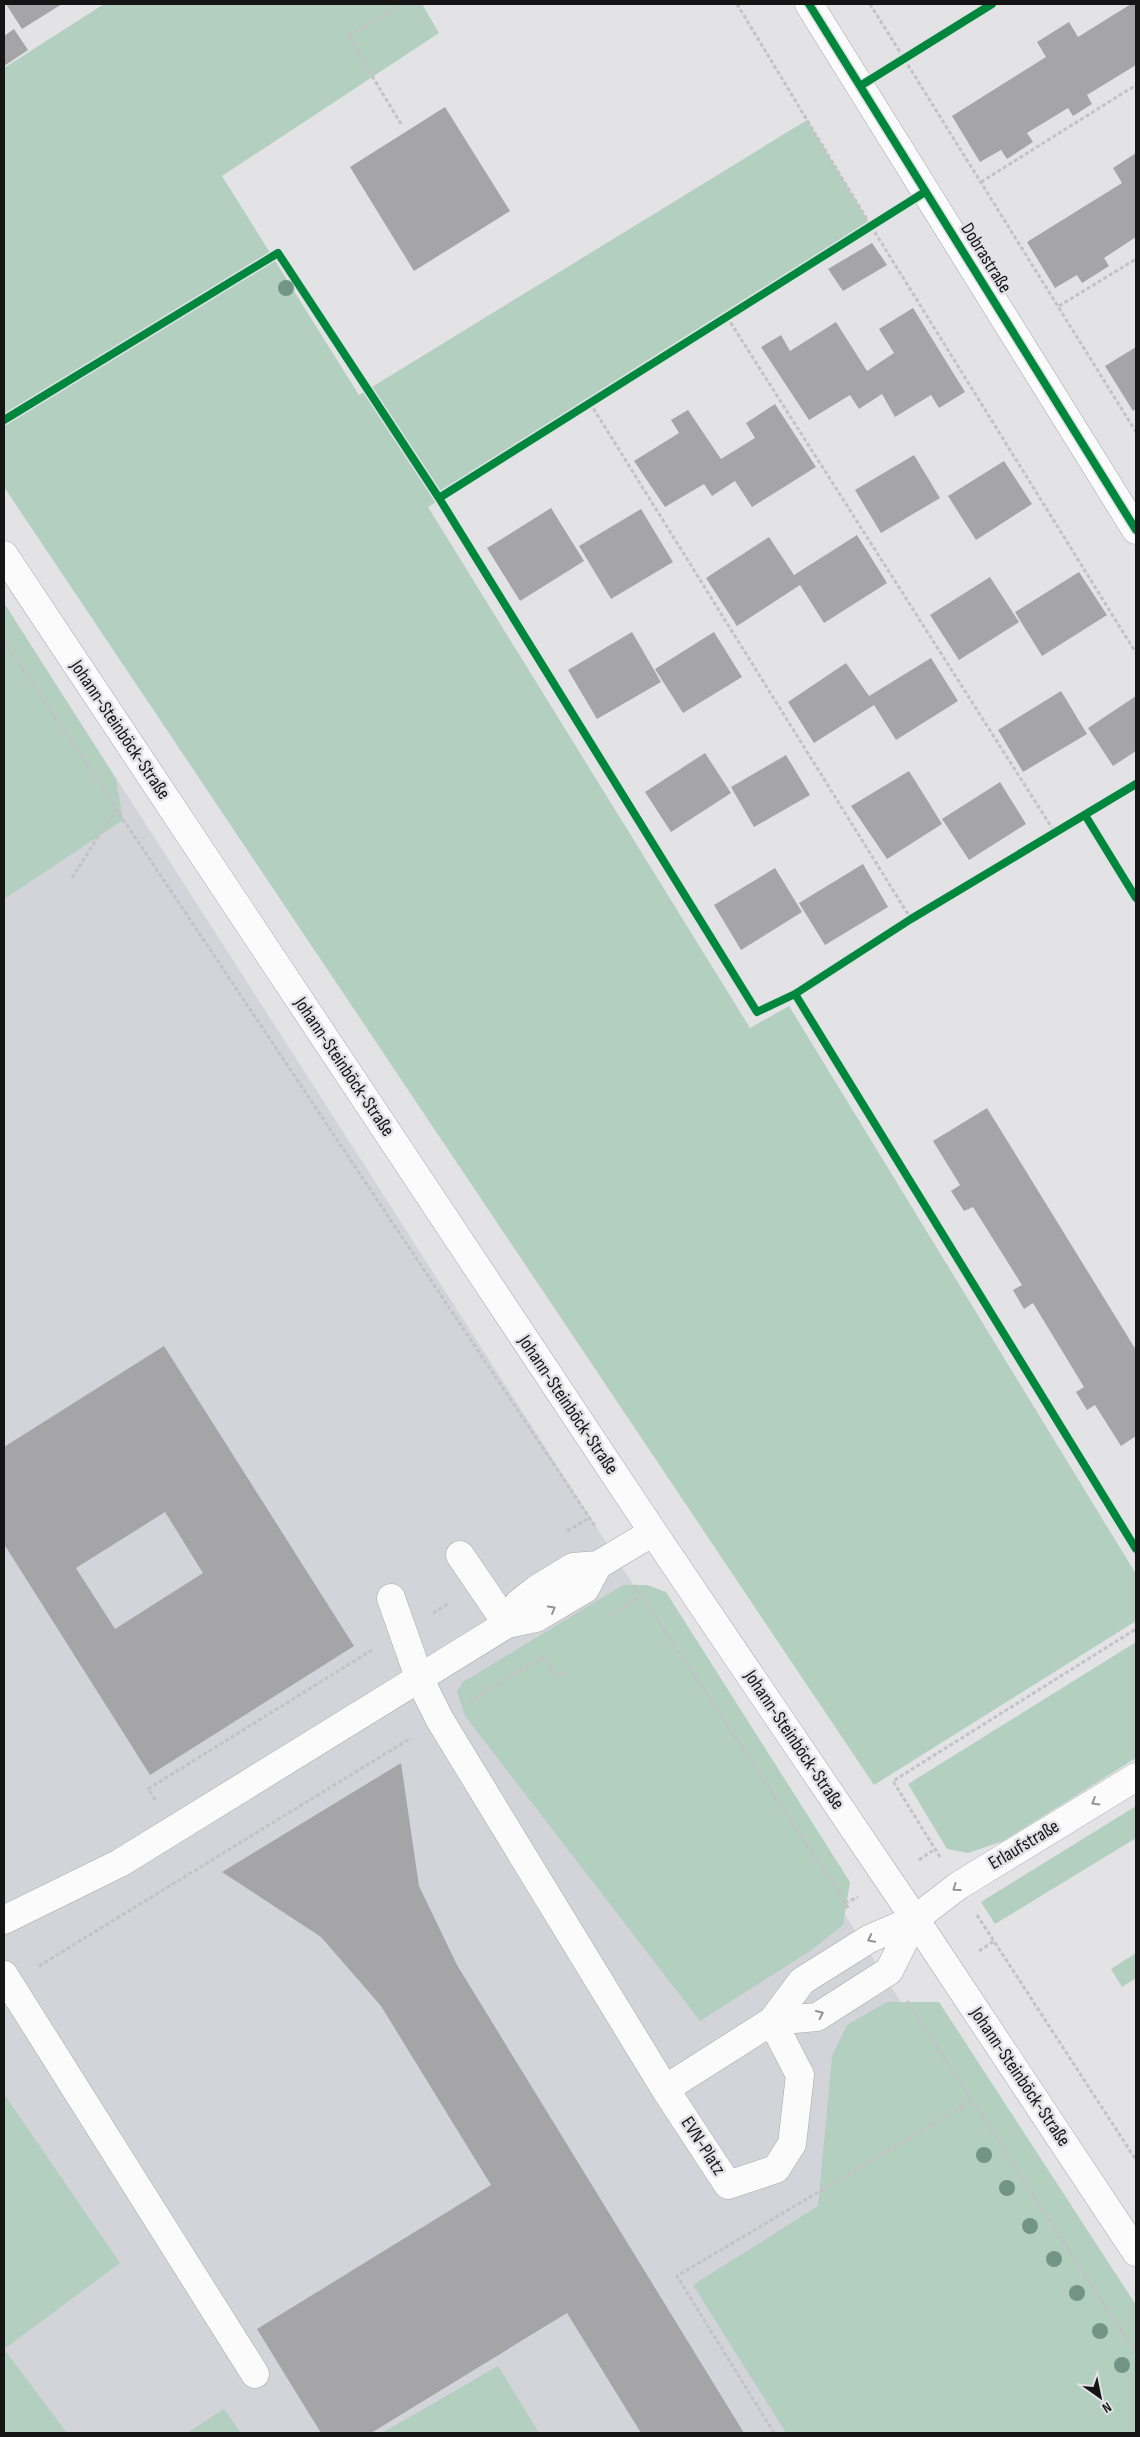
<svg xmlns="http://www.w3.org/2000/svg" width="1140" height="2437" font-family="'Sofia Sans Condensed',sans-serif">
<rect width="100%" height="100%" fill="#e3e3e5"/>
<!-- built -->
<path fill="#d3d3da" d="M4,603l911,1421 221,409h-1132z"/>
<!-- green -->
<path fill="#b2cfbf" d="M104,4h318l17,29 -217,143 137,219 448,-275 64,106 -443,281 322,521 39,-22 347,568v47l-262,164 -870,-1298v-419z
M4,603l112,176 7,41 -119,79z
M623,1585h24l19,7 184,290 -7,43 -33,26 -110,70 -235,-305 -8,-24 6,-10z
M1136,1642v116l-133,83 -35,12 -21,-4 -39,-65z
M1136,1806v32l-141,86 -14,-22z
M1136,1953v25l-14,9 -11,-18z
M887,2002h52l197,303v128h-350l-93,-148 125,-79 14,-150 15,-31z
M4,2094l116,169 -116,86z
M4,2349l63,84h-63z
M498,2366l41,67h-157z
M224,2409l17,24h-54z"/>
<!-- building -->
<path fill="#a5a5a7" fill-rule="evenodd" d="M6,4h56l-40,25z
M1131,4h5v61l-49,30 5,9 -19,12 -5,-8 -41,25 6,9 -26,17 -6,-9 -21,12 -28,-46 94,-59 -9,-15 32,-20 9,15z
M14,29l14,21 -24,16v-30z
M445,107l65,104 -96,60 -64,-104z
M1136,153v84l-32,21 5,8 -27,17 -5,-8 -22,13 -28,-46 95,-59 -9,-15z
M872,243l15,22 -44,26 -15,-22z
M913,308l52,84 -26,16 -8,-13 -36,22 -13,-23 -23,15 -9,-14 -41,25 -48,-73 20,-12 9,16 46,-29 31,49 27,-18 -15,-24z
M1136,347v62l-3,2 -28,-45z
M775,404l41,63 -64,40 -17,-26 -23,15 -8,-12 -39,23 -31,-46 45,-28 -8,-13 17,-10 33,49 34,-21 -9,-15z
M914,455l26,43 -59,35 -26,-43z
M1004,461l28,43 -56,36 -28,-44z
M551,508l33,53 -64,40 -33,-53z
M641,509l32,53 -62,37 -32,-53z
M857,535l30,48 -63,40 -24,-38 -63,41 -31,-48 63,-41 25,38z
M1079,572l28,43 -65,41 -27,-44z
M990,577l29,45 -60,38 -29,-45z
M632,632l29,50 -64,37 -29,-49z
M714,632l28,45 -59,36 -28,-44z
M931,658l27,43 -62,39 -22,-35 -60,38 -26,-41 58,-39 23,33z
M1061,691l26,43 -64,38 -25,-42z
M1136,696v55l-23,15 -25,-38z
M705,753l26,40 -60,39 -26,-40z
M786,755l24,40 -56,32 -23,-40z
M909,771l33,53 -55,35 -36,-53z
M1000,782l26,42 -57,36 -27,-41z
M863,864l25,43 -63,38 -26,-42z
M775,868l27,44 -61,38 -27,-45z
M987,1108l149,242v86l-15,10 -26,-41 -8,5 -11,-18 8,-5 -51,-84 -9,6 -11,-19 9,-5 -49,-78 -9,4 -13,-20 9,-6 -27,-44z
M164,1346l190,300 -204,129 -146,-231v-97zM165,1512l38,61 -88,56 -39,-61z
M401,1763l18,123 38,79 287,468h-103l-74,-120 -196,120h-50l-64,-104 234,-144 -110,-179 -60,-69 -99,-65z"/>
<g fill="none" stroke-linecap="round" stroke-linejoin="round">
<!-- minor casing -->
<g stroke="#a7a8a9" stroke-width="29">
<path id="minor" d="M809,4l327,526
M4,555l649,977 262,387 221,333
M460,1555l47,69
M391,1598l29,82 20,40 225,369
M507,1624l11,-20 19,-15 36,-22 25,-2 55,-33
M4,1920l116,-57 387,-239 29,-6 49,-29 13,-24
M4,1975l251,399
M772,2021l28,54 -8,69 -16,25 -48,16 -63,-96 107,-68 30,-40 67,-42 46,-20 43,-33 178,-109
M772,2021l45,-4 72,-46 26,-52"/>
</g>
<!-- path -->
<path stroke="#c3c3c5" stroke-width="3" stroke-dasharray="4 2.5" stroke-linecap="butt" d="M737,4l134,222 265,427
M870,4l266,428
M401,124l-53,-88 53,-32
M981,182l155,-97
M1059,306l77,-47
M727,317l327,514
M590,403l321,516
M4,641l591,885
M72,878l44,-70
M567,1531l22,-13
M634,1585l215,324
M433,1613l16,-10
M612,1614l29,-18
M542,1657l13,18 14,-3
M469,1702l78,-48
M155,1800l-7,-11 224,-139
M940,1857l-47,-76 243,-152
M919,1860l16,-11
M845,1903l13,-6
M977,1915l159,245
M979,1951l15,-10
M39,1966l372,-228
M907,2001l229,352
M774,2433l-97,-157 296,-176"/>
<!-- minor -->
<use href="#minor" stroke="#fbfbfb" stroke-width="28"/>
<!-- cycleway casing -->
<g stroke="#e2e2e6" stroke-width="11">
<path id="cycleway" d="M809,4l327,526
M860,86l132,-82
M4,420l274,-167 161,245 318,514 38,-18 116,-75 225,-135
M439,498l486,-306
M1085,815l51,83
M795,994l341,555"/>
</g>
<!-- cycleway -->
<use href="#cycleway" stroke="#00873e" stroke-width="8"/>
</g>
<!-- trees -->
<g fill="#739586">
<circle cx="286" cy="288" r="8"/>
<circle cx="984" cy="2155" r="8"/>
<circle cx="1007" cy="2188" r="8"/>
<circle cx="1030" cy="2226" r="8"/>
<circle cx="1054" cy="2259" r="8"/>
<circle cx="1077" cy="2293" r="8"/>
<circle cx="1100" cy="2331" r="8"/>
<circle cx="1122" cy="2365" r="8"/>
</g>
<!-- one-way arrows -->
<defs><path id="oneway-chevron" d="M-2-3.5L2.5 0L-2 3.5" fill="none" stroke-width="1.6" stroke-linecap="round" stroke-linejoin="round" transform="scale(1.25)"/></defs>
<g stroke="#949494">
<use href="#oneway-chevron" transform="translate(552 1609) rotate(-30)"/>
<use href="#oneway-chevron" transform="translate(1095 1802) rotate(149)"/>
<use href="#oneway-chevron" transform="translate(956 1888) rotate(144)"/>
<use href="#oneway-chevron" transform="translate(871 1939) rotate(153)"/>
<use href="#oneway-chevron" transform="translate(820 2014) rotate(-25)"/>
</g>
<g text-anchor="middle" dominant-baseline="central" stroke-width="5" stroke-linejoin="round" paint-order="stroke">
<!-- street labels -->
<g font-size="19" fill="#151516" stroke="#e2e2e6">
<text transform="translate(986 258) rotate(58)">Dobrastraße</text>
<text transform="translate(120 730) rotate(56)">Johann-Steinböck-Straße</text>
<text transform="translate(344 1067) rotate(56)">Johann-Steinböck-Straße</text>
<text transform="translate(568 1405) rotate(56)">Johann-Steinböck-Straße</text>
<text transform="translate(794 1740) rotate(56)">Johann-Steinböck-Straße</text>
<text transform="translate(1024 1845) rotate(-31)">Erlaufstraße</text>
<text transform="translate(1020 2077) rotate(56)">Johann-Steinböck-Straße</text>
<text transform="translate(703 2146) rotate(57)">EVN-Platz</text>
</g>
</g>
<!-- border -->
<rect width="1140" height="2437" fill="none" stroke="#151516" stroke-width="10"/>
<!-- north arrow -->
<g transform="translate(1100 2397) rotate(147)" stroke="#e2e2e6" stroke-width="4" paint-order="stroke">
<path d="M0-4L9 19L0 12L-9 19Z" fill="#151516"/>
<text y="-8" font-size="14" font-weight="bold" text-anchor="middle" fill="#151516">N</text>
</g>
</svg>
